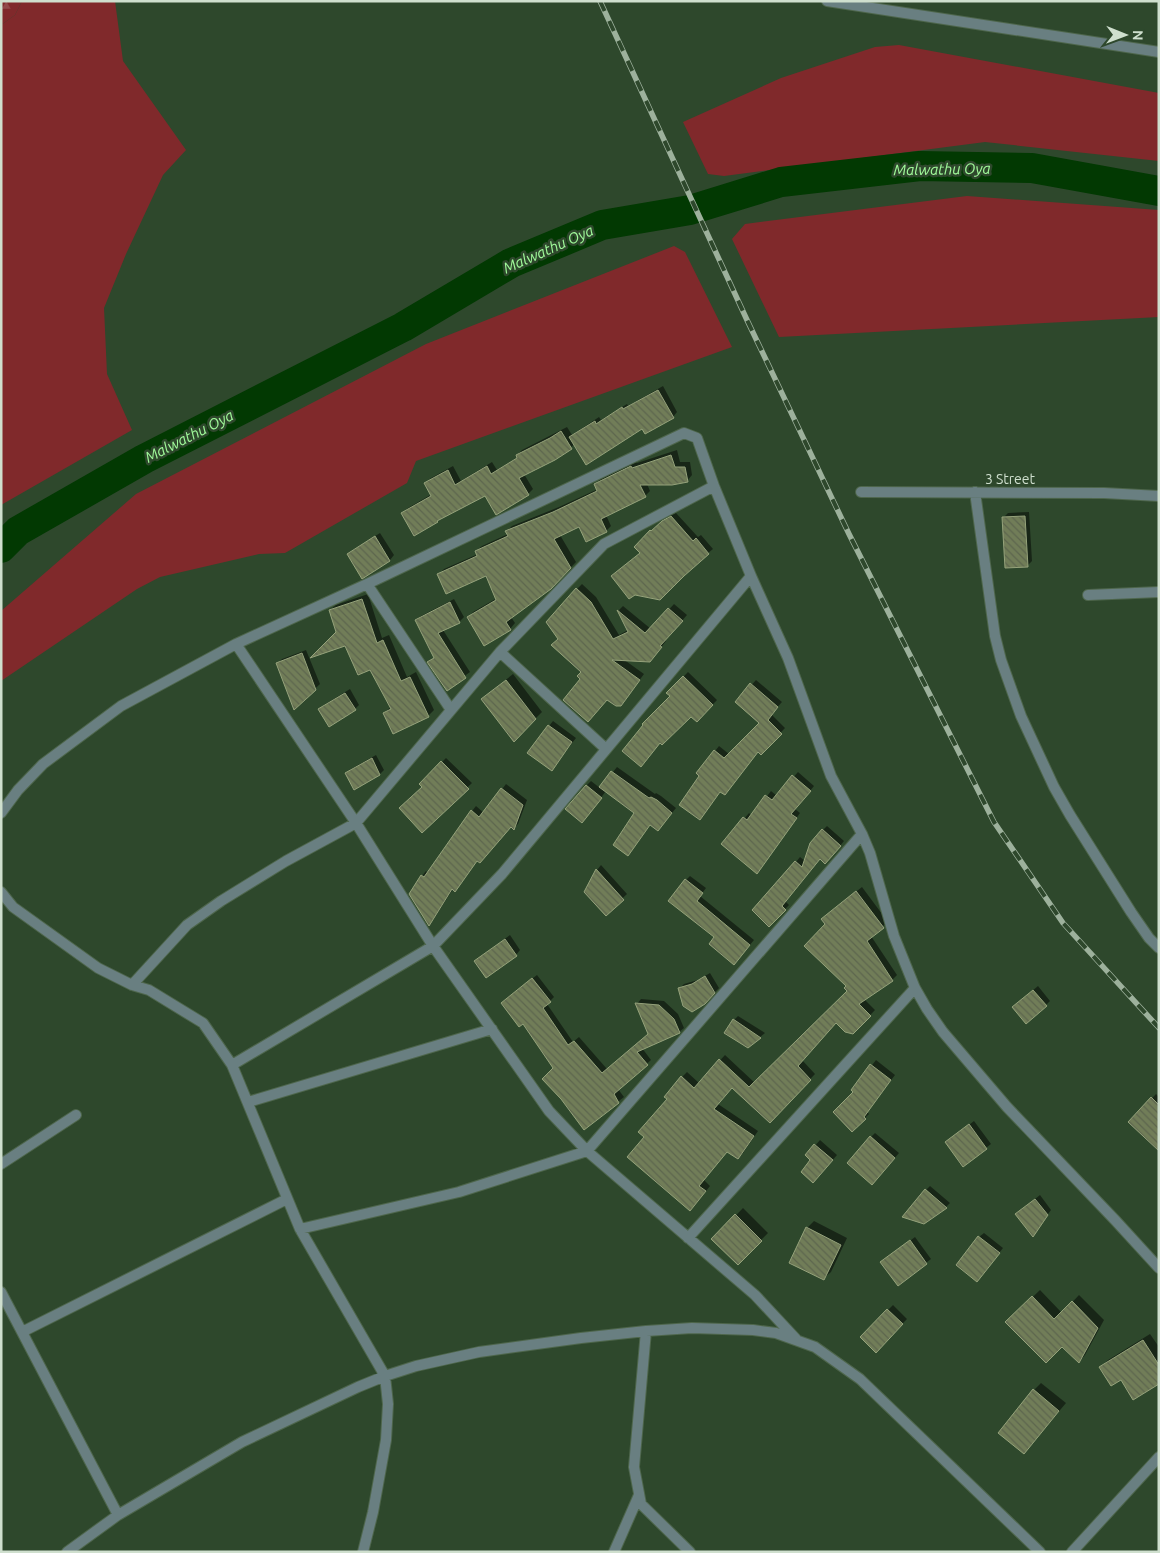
<svg xmlns="http://www.w3.org/2000/svg" width="1160" height="1553" font-family="Ubuntu,sans-serif">
<defs>
<pattern id="forest-firs" width="22" height="20" patternUnits="userSpaceOnUse" patternTransform="scale(1.25)"><rect width="22" height="20" fill="#80292b"/><path d="M5 1l3.5 6h-7zM16 11l3.5 6h-7z" fill="#914849"/></pattern>
<pattern id="building-back-hatch" width="6" height="6" patternUnits="userSpaceOnUse" patternTransform="scale(1.25)"><rect width="6" height="6" fill="#717d58"/><path d="M-1 5l2 2M0 0l6 6M5-1l2 2" fill="none" stroke="#5d664e"/></pattern>
</defs>
<rect width="100%" height="100%" fill="#2e482c"/>
<!-- green -->
<path fill="#80292b" d="M22,1h93l8,60 63,89 -23,25 -37,79 -22,54 3,66 25,56 -131,75v-480l14,-10z
M899,45l260,48v68l-174,-19 -261,34 -16,-2 -25,-52 98,-44 94,-31z
M967,196l192,14v107l-380,20 -47,-98 13,-15z
M674,246l11,6 47,95 -316,114 -9,22 -122,70 -26,1 -99,23 -23,12 -136,92v-70l135,-117 290,-150z"/>
<!-- forest -->
<path fill="url(#forest-firs)" d="M1,1h21l-7,14 -14,10z"/>
<!-- shadow -->
<path fill="#0007" d="M663,386l14,26 -4,5 -31,10 -67,17 -20,15 -31,15 9,15 -5,5h-43l-43,23 -5,4 -22,13 -12,-21 5,-5 24,-14 -6,-11 5,-5 22,-12 8,15 31,-19 5,8 21,-13 -1,-2 5,-5 45,-23 5,8 27,-18 2,3 26,-16 1,2z
M677,450l3,12h10l2,13 -5,6 -40,3 3,7 -5,5 -39,19 5,11 -5,5 -26,-6 -20,10 16,27 -25,26 -40,29 4,6 -5,6 -42,-11 5,-6 24,-14 -10,-24h-48l5,-5 34,-15 -2,-3 6,-5 26,-12 -1,-3 5,-5 47,-19 39,-18 -3,-5 6,-5 35,-17 1,1z
M1029,512l3,49 -5,5 -24,-48 5,-5z
M676,513l22,24 3,-2 12,14 -5,4 -66,-1 -6,-5 19,-20 1,1 12,-11z
M380,533l14,22 -4,5 -27,17 -15,-23 5,-4z
M582,584l14,13 23,38 9,-5 -9,-20 4,-4 28,23 23,-25 13,11 -22,25 1,1 -11,14 -32,4 21,15 -23,31 -39,-26 1,-8 -23,-32 17,-50z
M368,594l14,44 7,-3 18,42 9,-5 18,38 -6,6 -44,-3 7,-6 -20,-39 -25,-24 -8,-12 -8,-22 6,-5z
M454,599l10,18 -5,5 -16,8 27,42 -23,17 -18,-27 6,-5 -19,-37 5,-4z
M306,650l14,34 -25,24 -17,-45 4,-4z
M688,672l29,28 -20,21 -29,-28z
M513,674l29,38 -28,28 -32,-41z
M756,680l26,22 -11,12 14,14 -24,25 -2,-2 -38,40 -21,28 1,-44 -3,-2 21,-27 10,8 32,-31 -25,-21z
M350,689l9,16 -4,4h-35l4,-4z
M553,721l23,17 -24,31 -3,-43z
M376,755l8,15 -4,4 -26,14 -8,-15 5,-4z
M446,758l26,25 -50,48 1,-44 -3,-3z
M617,767l38,27 1,-1 5,3 15,12 -14,17 -11,-1 -23,31 8,-42 -30,-22 -20,26 1,-32 4,-4 9,7z
M798,772l16,14 -19,23 5,4 -39,55 -38,-24 26,-31 3,3 19,-25 6,5z
M506,784l21,16 -9,24 -4,4 -3,-2 -33,34 -25,29 -20,31 -4,4 -7,-48 4,-5 2,2 44,-62 4,-5 8,7z
M827,826l17,15 -14,17h-10l-35,43 4,4 -20,21 27,-64 4,-5 5,4 18,-31z
M601,865l26,29 -21,20 -20,-22 11,-22z
M690,876l16,12 -6,8 54,44 -16,19 -22,-22 -30,-57z
M862,887l26,35 -17,14 26,39 -5,5 -28,19 11,11 -22,23 -17,-11 -34,38 13,14 -45,47 -37,-34 -15,17 40,27 -15,22 -5,5 -11,-8 -23,30 6,6 -15,19 -49,-68 36,-60 5,-5 12,11 26,-28 30,28 93,-92v-5l-21,-62 1,-10z
M510,935l10,15 -4,5 -41,6z
M710,973l9,15 -10,10 -29,-10 4,-4 14,-4z
M537,975l17,22 -7,7 26,38 6,-5 28,32 42,-35 -12,-30 4,-5 23,2 14,13 6,14 -5,4 -37,16 9,12 -33,29 6,8 -39,31 -30,-60 -48,-70z
M1038,986l12,15 -4,4 -28,-2z
M738,1016l27,17 -17,14 -14,-27z
M876,1060l19,15 -28,37 2,2 -17,16 3,-38 -2,-2z
M1156,1094l3,3v42l-29,-17z
M974,1121l17,23 -27,21 -17,-23z
M875,1133l24,20 -22,26 -6,-42z
M820,1140l17,15 -19,22 -6,-18 -5,-4z
M930,1186l20,17 -4,4 -20,-17z
M1040,1195l11,15 -18,25 -12,-25z
M743,1208l25,25 -30,30 -25,-24z
M814,1221l33,17 -16,34 -8,7 -16,-51z
M984,1233l19,15 -26,33 2,-44z
M915,1237l16,22 -33,25 -11,-26z
M1040,1290l22,23 17,-18 25,25 -19,35 -6,7 -17,-17 -55,-23z
M893,1305l14,14 -31,32 -15,-14z
M1150,1334l9,13v35l-38,-4 -20,-11 7,-7z
M1041,1383l25,20 -42,50 10,-63z"/>
<g fill="none" stroke-linecap="round" stroke-linejoin="round">
<!-- river -->
<path stroke="#023902" stroke-width="30" d="M1,548l17,-17 126,-72 259,-132 108,-64 91,-38 88,-15 91,-28 139,-16 112,2 127,23"/>
</g>
<!-- building -->
<path fill="url(#building-back-hatch)" stroke="#95a27b" d="M658,390l16,28 -29,16 -3,-5 -56,36 -17,-28 26,-16 1,3 26,-17 1,2z
M561,431l11,18 -17,11 -36,18 10,17 -33,20 -11,-19 -48,25 1,1 -24,14 -13,-23 30,-17 -7,-13 24,-13 7,15 32,-19 4,8 26,-16 -1,-3 34,-17z
M671,455l4,12h10l3,15 -16,3h-32l6,12 -45,22 6,13 -21,10 -7,-15 -25,12 17,29 -20,21 -45,33 5,8 -27,16 -17,-29 29,-17 -10,-24 -40,18 -9,-20 40,-18 -2,-5 33,-15 -3,-5 48,-19 44,-21 -3,-7 37,-18 1,2z
M671,516l22,25 3,-3 13,16 -25,22 -24,24 -25,-5 -6,4 -18,-23 29,-23 -6,-6 16,-17 1,1 11,-10z
M1025,516l3,51 -23,1 -3,-51z
M375,536l15,25 -28,18 -15,-25z
M576,588l15,14 22,37 15,-7 -11,-22 28,23 23,-25 15,13 -23,25 2,1 -12,15 -38,-2 28,20 -19,26h-5l-9,-6 -19,22 -25,-22 17,-21 -3,-3 4,-4 -30,-27 7,-6 -12,-17z
M362,599l15,44 6,-3 18,41 9,-4 19,40 -36,17 -10,-21 8,-4 -21,-39 -12,5 -13,-29 -35,12 26,-26 -7,-22z
M450,602l10,21 -22,10 28,45 -19,13 -20,-29 7,-4 -19,-38z
M302,653l14,37 -22,20 -18,-47z
M683,676l30,29 -16,17 -6,-5 -29,28 -2,-2 -19,24 -19,-16 21,-26 -1,-1 28,-28 -4,-3z
M506,680l30,39 -22,23 -33,-43z
M750,683l28,24 -10,13 14,14 -21,21 -3,-3 -33,43 -5,-3 -20,28 -21,-15 20,-29 -3,-3 18,-23 10,8 35,-35 -24,-21z
M345,693l11,17 -27,17 -11,-18z
M548,725l24,17 -20,29 -25,-18z
M372,758l8,17 -26,15 -9,-17z
M441,761l28,28 -47,44 -23,-25 23,-21 -3,-3z
M611,771l38,27 2,-1 6,3 15,13 -14,18 -8,-6 -22,31 -15,-11 21,-32 -35,-26z
M792,775l19,16 -20,23 6,4 -40,56 -36,-30 22,-27 4,3 18,-25 7,5z
M586,785l16,13 -20,25 -17,-14z
M501,788l22,17 -9,25 -3,-3 -31,36 -3,-2 -22,31 -3,-3 -23,37 -20,-32 12,-19 3,2 47,-67 8,7z
M822,829l19,17 -16,18 -5,-5 -38,47 4,4 -17,17 -17,-17 43,-49 7,6 8,-24z
M596,869l28,31 -18,16 -22,-24z
M685,879l18,14 -6,8 53,44 -16,20 -25,-21 5,-7 -46,-36z
M856,891l28,37 -17,13 26,40 -34,23 12,12 -18,18 -8,-2 -9,-9 -38,43 13,14 -41,43 -38,-35 -18,21 40,27 -16,23 -11,-7 -28,34 7,5 -16,20 -63,-54 17,-20 -6,-5 29,-33 -3,-2 17,-21 13,12 25,-29 30,28 98,-96 -3,-3 2,-2 -42,-40 21,-22 -4,-5z
M505,939l12,17 -31,22 -12,-17z
M705,976l10,17 -10,11 -13,8 -9,-6 -5,-18 14,-4z
M532,978l19,24 -8,6 25,37 6,-4 28,32 46,-39 -13,-31 24,2 15,14 6,14 -43,19 11,13 -34,29 5,9 -35,27 -23,-31 -19,-20 11,-11 -30,-44 -4,3 -18,-24z
M1033,990l14,16 -21,18 -14,-17z
M733,1019l28,19 -13,10 -24,-15z
M870,1064l21,16 -27,37 2,2 -14,13 -19,-20 20,-20 -2,-2z
M1151,1097l8,8v46l-31,-29z
M969,1124l18,25 -24,18 -18,-25z
M870,1136l25,22 -23,27 -25,-22z
M814,1144l19,16 -20,23 -12,-11 9,-12 -5,-5z
M925,1189l22,19 -23,16 -22,-7z
M1035,1199l13,16 -15,22 -18,-23z
M735,1214l27,27 -24,24 -27,-26z
M806,1227l35,18 -17,35 -35,-17z
M978,1236l22,17 -23,29 -21,-17z
M910,1240l17,24 -29,22 -18,-24z
M1032,1296l22,23 18,-18 26,27 -19,35 -17,-16 -16,16 -41,-41z
M887,1309l16,15 -27,29 -16,-16z
M1143,1340l16,25v19l-26,16 -12,-20 -10,6 -12,-19z
M1033,1389l26,22 -35,43 -26,-21z"/>
<g fill="none" stroke-linecap="round" stroke-linejoin="round">
<!-- minor casing -->
<g stroke="#4e664c" stroke-width="12">
<path id="minor" d="M827,1l332,51
M861,492l243,1 55,3
M975,492l20,144 6,24 20,56 33,71 16,28 61,97 18,26 10,10
M751,576l37,82 43,118 31,58 8,19 24,83 21,52 12,21 16,23 64,75 108,113 44,48
M367,584l84,126
M1088,595l71,-3
M500,652l106,97
M1,813l17,-23 25,-26 78,-58 115,-62 120,179 77,123 116,165 38,40 168,144 41,44
M1,892l12,15 85,61 34,17 17,5 54,33 29,42 68,164 85,147 3,28 -2,36 -13,72 -10,40
M132,985l55,-60 34,-24 65,-40 70,-38 144,-171 104,-108 110,-58
M232,1065l201,-119 69,-72 249,-298 -37,-90 -17,-48 -13,-5 -317,151 -131,60
M248,1102l244,-73
M1,1164l75,-49
M300,1229l159,-37 128,-41 275,-317
M688,1238l227,-250
M1,1292l117,223
M646,1331l-12,136 7,37 49,48
M22,1332l265,-133
M67,1552l51,-37 124,-73 116,-55 27,-11 31,-10 63,-14 102,-14 65,-7 46,-3 61,2 23,3 39,14 45,32 180,173
M614,1552l25,-57
M1072,1552l87,-95"/>
</g>
<!-- minor -->
<use href="#minor" stroke="#697f81" stroke-width="10"/>
<!-- rail casing -->
<g stroke="#9db19c" stroke-width="5.5">
<path id="rail" d="M600,1l147,319 102,214 145,288 69,101 96,105"/>
</g>
<!-- rail -->
<use href="#rail" stroke="#2e482c" stroke-width="4" stroke-dasharray="11" stroke-linecap="butt"/>
</g>
<g text-anchor="middle" dominant-baseline="central" stroke-width="5" stroke-linejoin="round" paint-order="stroke">
<!-- street labels -->
<g font-size="14" fill="#cfdfce" stroke="#2e482c">
<text x="1010" y="479">3 Street</text>
</g>
<!-- water labels -->
<g font-size="15" font-style="italic" fill="#a1fb9b" stroke="#2e482c">
<text transform="translate(942 169) rotate(-1)">Malwathu Oya</text>
<text transform="translate(548 249) rotate(-24)">Malwathu Oya</text>
<text transform="translate(189 436) rotate(-27)">Malwathu Oya</text>
</g>
</g>
<!-- border -->
<rect width="1160" height="1553" fill="none" stroke="#cfdfce" stroke-width="5"/>
<!-- north arrow -->
<g transform="translate(1125 35) rotate(91)" stroke="#2e482c" stroke-width="4" paint-order="stroke">
<path d="M0-4L9 19L0 12L-9 19Z" fill="#cfdfce"/>
<text y="-8" font-size="14" font-weight="bold" text-anchor="middle" fill="#cfdfce">N</text>
</g>
</svg>
